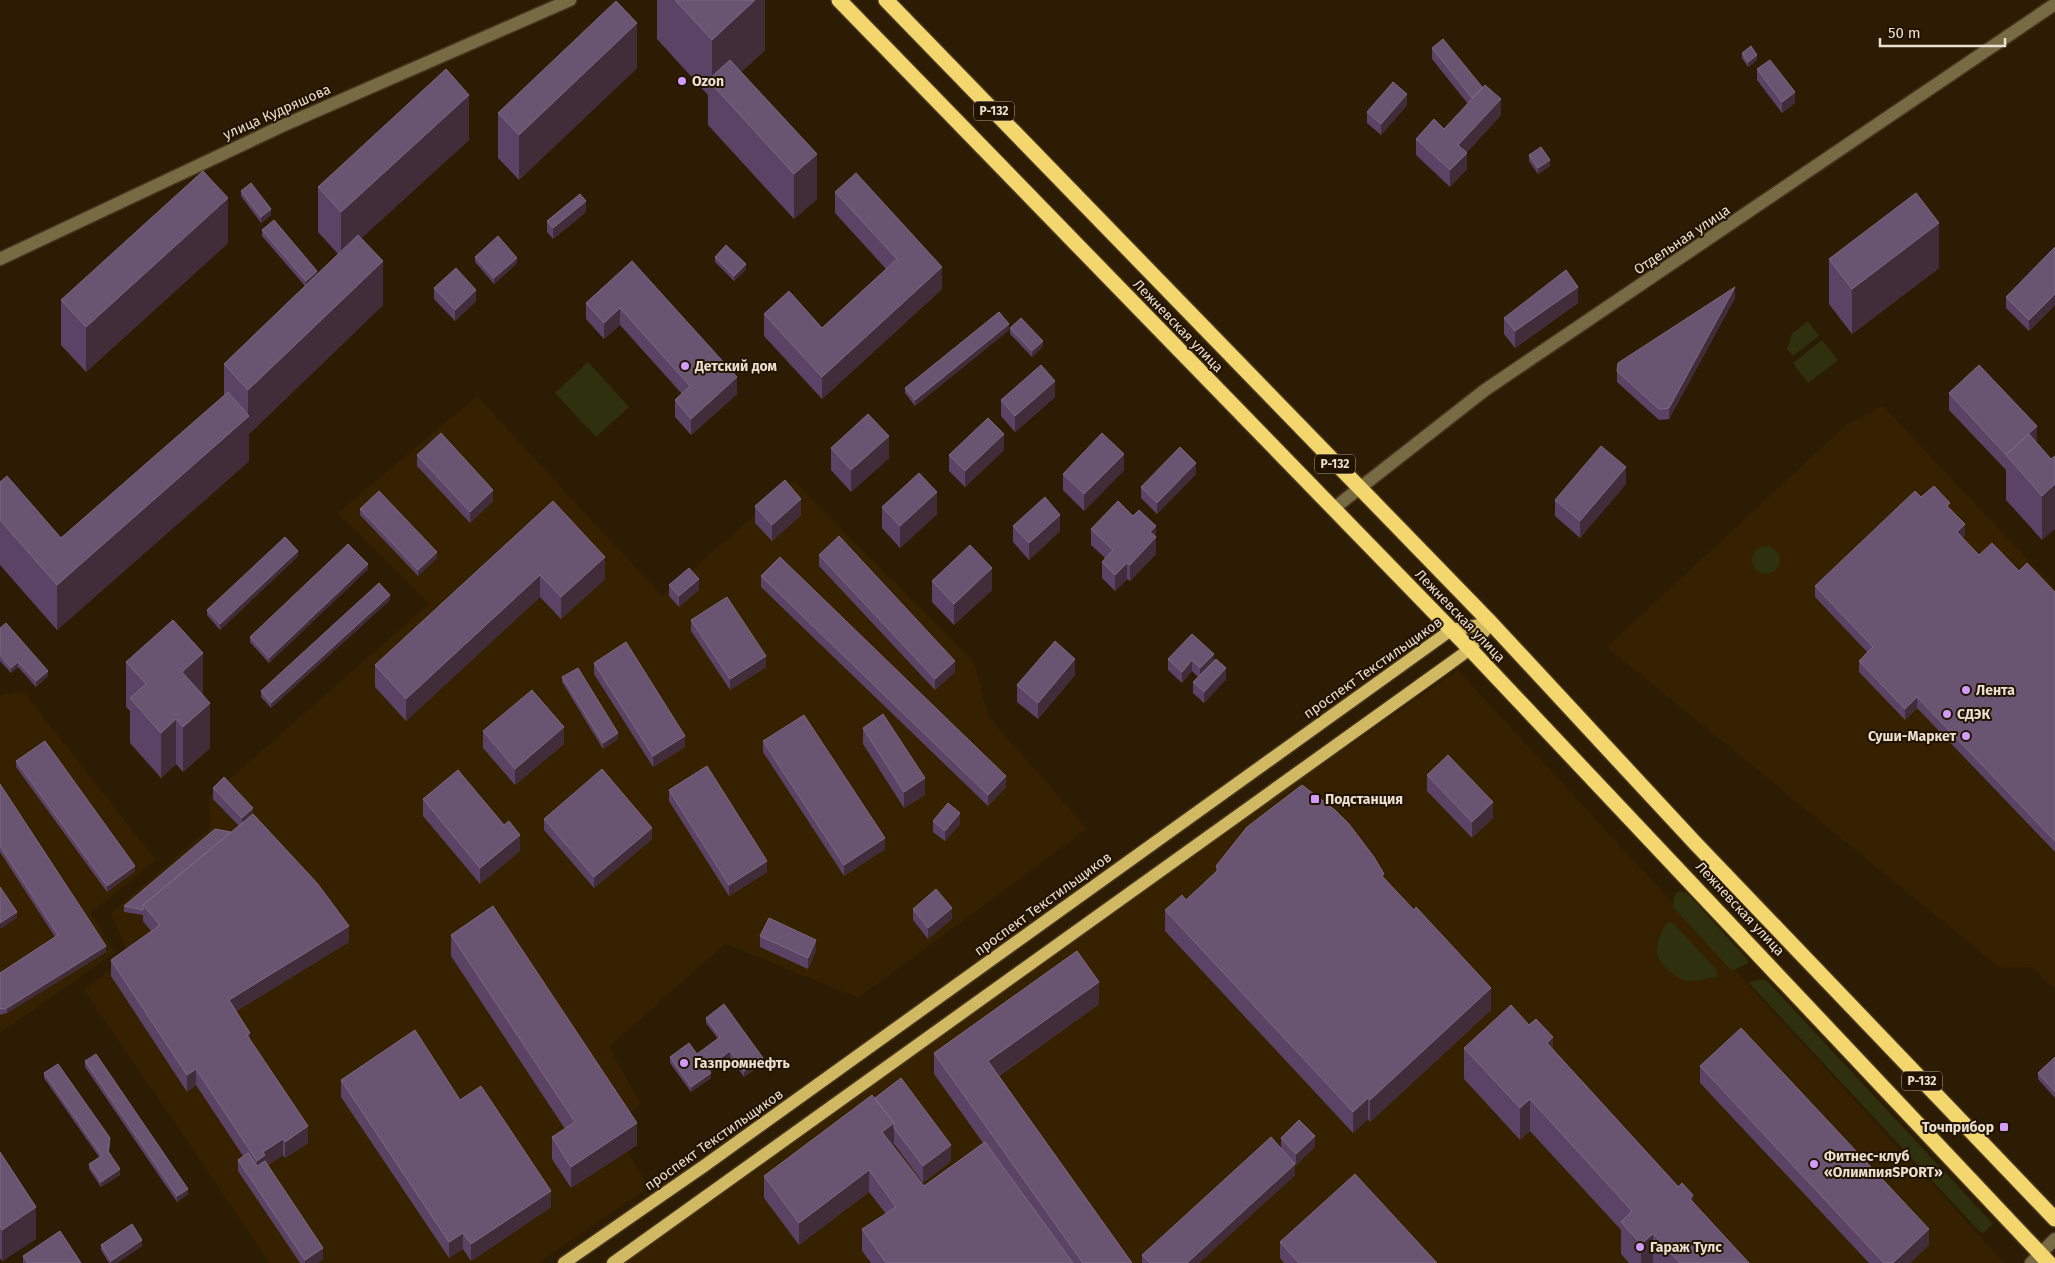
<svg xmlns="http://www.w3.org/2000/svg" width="2055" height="1263" font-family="'Fira Sans',sans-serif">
<rect width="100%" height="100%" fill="#2c1c03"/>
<!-- built -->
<path fill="#352000" d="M477,396l185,200 132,-115 180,181 14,54 99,113 -229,169 -133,-54 -116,103 32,57 -28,23 36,60 -110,76h-269l-186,-273 45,-35 -18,-42 99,-85 -1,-31 220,-193 -91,-91z
M1883,406l172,182v401l-24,-22 -31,1 -393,-321 239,-222z
M1458,670l547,593h-1399l288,-201z
M23,691l133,169 -65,53 24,40 -115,80v-338z"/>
<!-- green -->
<path fill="#2f300d" d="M1808,321l11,15 -26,20 -6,-7 5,-15z
M1822,340l16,20 -30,23 -15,-20z
M588,362l41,45 -33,30 -41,-44z
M1752 560a14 14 0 1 1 28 0a14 14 0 1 1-28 0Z
M1678,891l9,2 60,66 1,4 -14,7 -4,-1 -57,-62 1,-10z
M1668,922l5,1 44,47 1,4 -3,3c-9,1 -23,6 -31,3 -8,-2 -26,-17 -27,-26 -2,-8 5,-27 11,-32z
M1764,979l5,4 224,241 -10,9 -3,-1 -232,-250z"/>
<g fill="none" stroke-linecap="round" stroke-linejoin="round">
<!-- minor casing -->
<g stroke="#473720" stroke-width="15">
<path id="minor" d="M0,259l282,-133 288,-126
M1333,509l152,-119 570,-386
M2031,1263l24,-24"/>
</g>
<!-- major casing -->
<g stroke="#473720" stroke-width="15">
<path id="major" d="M564,1263l140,-97 747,-536 40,-7
M613,1263l828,-593 29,-21 21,-26"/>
</g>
<!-- highway casing -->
<g stroke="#473720" stroke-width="18">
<path id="highway" d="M839,0l631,649 579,614
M886,0l605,623 205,221 359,375"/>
</g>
<!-- minor -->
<use href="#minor" stroke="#776b44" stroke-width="12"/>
<!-- major -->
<use href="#major" stroke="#d1b863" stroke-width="12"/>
<!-- highway -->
<use href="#highway" stroke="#f4d66f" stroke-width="15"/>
</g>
<!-- wall -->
<path fill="#5a4365" d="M657,0h108v50l-24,22 76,127 -23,20 -86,-94v-30l-51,-56z
M1432,48l69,67 -35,38 1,16 -17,18 -34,-32v-16l28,-10 24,-25 -36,-45z
M1742,53l15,7 -9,7 -6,-9z
M637,68l-118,112 -21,-22v-45z
M1757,69l38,34 -13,10 -25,-33z
M1407,105l-26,30 -14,-12v-11z
M469,140l-108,98 22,67 -134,129v27l-192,169 -57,-65v-83l61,56 163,-142v-32l81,-78 -43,-50v-6l55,44 21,-20 -20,-22v-45z
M1529,155l21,11 -12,8 -9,-13z
M241,191l30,24 -10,8 -20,-27z
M835,192l107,97 -120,110 -58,-63v-22l58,14 64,-59 -51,-56z
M586,212l-33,27 -6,-7v-11z
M228,243l-142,129 -25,-27v-45z
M2055,247v58l-26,26 -23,-23v-11z
M475,257l42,6 -23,21 -19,-22z
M715,257l31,12 -12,12 -19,-19z
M1829,259l110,9 -87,66 -23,-30z
M632,261l105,133 -46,41 -16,-18v-17l7,-6 -62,-69 -16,14 -18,-20v-16z
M434,288l42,13 -21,20 -21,-22z
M1735,298l-66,121 -10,1 -42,-38v-11z
M1578,303l-63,45 -11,-14v-16z
M1010,328l33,18 -11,11 -22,-23z
M1009,330l-94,76 -10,-13v-5z
M1949,393l88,50 14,16 -9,81 -36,-40v-30l-57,-60z
M1055,397l-40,35 -14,-16v-16z
M831,448l58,10 -38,34 -20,-22z
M1004,450l-39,37 -16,-16v-16z
M417,455l76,46 -23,22 -53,-57z
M1124,470l-40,41 -21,-21v-16z
M1196,474l-39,40 -16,-16v-11z
M1626,484l-46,54 -25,-22v-16z
M1921,497l29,11 15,27 -3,3 17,17 40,16 36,21v260l-138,-144 -12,12 -46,-48v-11l8,-9 -52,-55v-11z
M553,501l52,78 -44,40 -21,-22 -134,124 -31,-34v-22z
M755,506l46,9 -29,26 -17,-18z
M882,507l55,7 -37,34 -18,-20z
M360,509l77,49 -19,18 -58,-61z
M1133,516l23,10v28l-26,27 -3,-2 -12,12 -13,-13v-16l3,-4 -14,-13v-16z
M1013,526l47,5 -31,29 -16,-18z
M819,555l136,117 -20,18 -116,-124z
M298,556l-78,74 -13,-15v-5z
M368,569l-99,94 -19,-21v-5z
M761,576l245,211 -18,19 -227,-219z
M932,581l60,9 -38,35 -22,-23z
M669,585l30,5 -20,17 -10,-11z
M390,600l-119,108 -10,-11v-6z
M691,620l75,47 -36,23 -39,-59z
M0,628l48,48 -12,11 -18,-20 -7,6 -11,-12z
M1168,659l46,2 12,18 -22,24 -11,-10v-11l5,-5 -6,-6 -10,12 -14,-13z
M126,662l77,34 7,52 -27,24 -7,-8 -15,14 -31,-35v-32l-4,-4z
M594,663l91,84 -32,20 -59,-93z
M1075,675l-37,44 -21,-17v-17z
M562,677l56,62 -15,10 -41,-67z
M863,728l62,67 -21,13 -41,-64z
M483,731l81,13 -49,41 -32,-37z
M763,741l122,108 -41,27 -81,-124z
M16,761l119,110 -28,21 -91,-125z
M1427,775l66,43 -21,20 -45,-47z
M0,784l106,168 -99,61 -7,2v-42l55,-36 -55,-85z
M213,788l40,26 96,128 -113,69 14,29 58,103 -23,15 -2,-3 -15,10 55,94 -6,4h-17l-62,-92v-11l5,-4 -47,-71 -9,7 -76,-116v-16l40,-29 -8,-10v-6l-19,-3v-6l107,-74 8,-6 -26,-27z
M669,790l98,82 -38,24 -60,-95z
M423,799l97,52 -40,33 -57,-68z
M544,819l108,20 -58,49 -50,-58z
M933,821l27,3 -15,17 -12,-9z
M1216,866l168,12 107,132 -121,112 -2,-3 -15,14 -188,-202v-21l21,-10 30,-28z
M913,909l39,10 -24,20 -15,-19z
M451,935l186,210 -66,43 -19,-29v-22l13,-8 -114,-173z
M760,936l56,15 -8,18 -48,-22z
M1099,1004l-100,72 133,187h-261l-9,-12v-22l24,-15 -17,-22 -70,53 -35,-47v-22l111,-78 76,63 -28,22 -29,-39 -1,1 31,41 59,-43 -49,-69v-21z
M706,1018l57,45 -19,14 -14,-20 -20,15 1,6 -20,14 -21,-29v-6l27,-3 21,-15 -12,-16z
M1529,1025l24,24 196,214h-120l-8,-9v-24l-91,-99 -10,9 -56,-61v-31z
M2055,1057v41l-17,-19v-6z
M85,1061l103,133 -11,8 -92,-135z
M1700,1066l229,179 -19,18h-41l-169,-180z
M44,1073l66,71 -1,8 11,23 -19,12 -12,-18v-5l10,-7 -55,-79z
M341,1080l119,20 91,107 -80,54 -8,-12 -14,9 -108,-161z
M1281,1138l34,9 -19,18 -1,-1v11l-96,88h-57v-8l139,-107z
M0,1152l36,87 -34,22 -2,-3z
M1280,1242l157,21h-153l-4,-5z
M101,1245l41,1 -25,17h-8l-8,-13z
M23,1256l58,7h-58z"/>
<!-- shaded-wall -->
<path fill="#412c39" d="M755,0h10v50l-46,42 -7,-8v-44z
M637,23v45l-118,112v-45z
M1757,55v5l-9,7v-5z
M1795,92v11l-13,10v-11z
M1407,94v11l-26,30v-11z
M469,95v45l-128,117v-45z
M1501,99v16l-43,46v-16z
M1467,153v16l-17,18v-17z
M817,154v45l-23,20v-45z
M1550,160v6l-12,8v-6z
M228,198v45l-142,129v-45z
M586,201v11l-33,27v-11z
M271,209v6l-10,8v-6z
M1939,223v45l-87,66v-45z
M517,258v5l-23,21v-6z
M383,261v44l-134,129v27l-192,169v-45l191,-168v-27z
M746,264v5l-12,12v-5z
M942,267v22l-120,110v-22z
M317,271v5l-11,10v-5z
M1578,287v16l-63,45v-17z
M1735,287v11l-66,121v-11z
M476,290v11l-21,20v-11z
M2055,294v11l-26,26v-11z
M620,308v17l-16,14v-16z
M1009,324v6l-94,76v-6z
M1043,341v5l-11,11v-6z
M737,377v17l-46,41v-16z
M1055,381v16l-40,35v-16z
M2037,426v17l-31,13z
M1004,434v16l-39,37v-16z
M889,436v22l-38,34v-22z
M1124,454v16l-40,41v-17z
M1196,463v11l-39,40v-11z
M1626,467v17l-46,54v-17z
M2055,484v45l-13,11v-44z
M493,490v11l-23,22v-11z
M937,492v22l-37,34v-22z
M801,499v16l-29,26v-16z
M1060,515v16l-31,29v-17z
M1965,524v11l-8,8v-11z
M1156,526v28l-26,27v-16l20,-33z
M298,551v5l-78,74v-6z
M437,552v6l-19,18v-6z
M605,557v22l-44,40v-22z
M1127,563v16l-12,12v-16z
M368,564v5l-99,94v-5z
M992,568v22l-38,35v-21z
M540,575v22l-134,124v-22z
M699,579v11l-20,17v-11z
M390,595v5l-119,108v-5z
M203,653v44l-21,-25z
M1214,654v11l-14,14v-11z
M766,656v11l-36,23v-11z
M1075,659v16l-37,44v-16z
M1192,660v11l-10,12v-11z
M955,661v11l-20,18v-11z
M18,662v5l-7,6v-5z
M1226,668v11l-22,24v-11z
M48,671v5l-12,11v-6z
M1917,697v11l-12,12v-11z
M210,703v45l-27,24v-45z
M176,719v45l-15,14v-45z
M564,727v17l-49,41v-16z
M618,733v6l-15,10v-6z
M685,736v11l-32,20v-11z
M1006,776v11l-18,19v-11z
M925,778v17l-21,13v-16z
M1493,802v16l-21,20v-16z
M253,808v11l-11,10v-11z
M960,813v11l-15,17v-10z
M652,828v11l-58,49v-11z
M520,835v16l-40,33v-16z
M885,838v11l-41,27v-11z
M767,861v11l-38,24v-11z
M135,866v5l-28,21v-6z
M952,908v11l-24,20v-11z
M17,912v6l-17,11v-6z
M349,926v16l-120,74v-16z
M816,940v11l-8,18v-11z
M106,946v6l-99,61v-5z
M1099,982v22l-111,79v-22z
M1491,988v22l-121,112v-22z
M250,1033v16l-3,-14z
M1553,1037v32l-6,-26z
M730,1051v6l-23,17v-6z
M763,1058v5l-19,14v-6z
M196,1069v16l-9,7v-17z
M711,1073v5l-20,14v-5z
M1368,1098v21l-15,14v-21z
M1530,1099v32l-10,9v-32z
M637,1123v22l-66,43v-21z
M894,1123v22l-12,8v-21z
M308,1126v17l-23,15v-16z
M1315,1136v11l-19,18v-11z
M283,1139v16l-18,12 -8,10v-16l6,-9z
M951,1145v16l-28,22v-17z
M1295,1164v11l-96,88h-12z
M120,1169v6l-19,12v-5z
M869,1170v22l-70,53v-22z
M188,1189v5l-11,8v-6z
M551,1191v16l-80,54v-17z
M1693,1195v32l-3,-28z
M36,1207v32l-34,22v-31z
M1929,1229v16l-19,18h-17z
M463,1233v16l-14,9v-16z
M1653,1234v29h-12v-19z
M142,1240v6l-25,17h-6v-2z
M323,1248v11l-6,4h-12v-3z"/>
<!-- building -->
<path fill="#695471" stroke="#7e6980" d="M675,0h80l-43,40z
M616,1l21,22 -118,112 -21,-22z
M1443,39l40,49 -11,10 -40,-50z
M1751,46l6,9 -9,7 -6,-9z
M730,60l87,94 -23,20 -86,-94z
M1770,60l25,32 -13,10 -25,-33z
M446,69l23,26 -128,117 -23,-25z
M1393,82l14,12 -26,30 -14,-12z
M1485,85l16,14 -43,46 9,8 -17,17 -34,-31 18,-20 10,10z
M1541,147l9,13 -12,8 -9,-13z
M203,171l25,27 -142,129 -25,-27z
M856,173l86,94 -120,110 -58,-63 25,-23 33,37 75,-69 -62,-67z
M251,183l20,26 -10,8 -20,-26z
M1916,193l23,30 -87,66 -23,-30z
M580,194l6,7 -33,27 -6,-7z
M274,220l43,51 -11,10 -44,-51z
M358,235l25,26 -135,129 -24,-26z
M498,236l19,22 -23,20 -19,-21z
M726,245l20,19 -12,12 -19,-19z
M2055,247v47l-26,26 -23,-23z
M632,261l105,116 -46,42 -16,-19 15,-14 -70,-78 -16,15 -18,-20z
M456,268l20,22 -21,20 -21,-22z
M1566,270l12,17 -63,44 -11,-13z
M1735,287l-66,121 -10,1 -42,-38 1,-8z
M999,312l10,12 -94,76 -10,-12z
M1021,318l22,23 -11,10 -22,-23z
M1041,365l14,16 -40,35 -14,-16z
M1979,365l58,61 -31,29 -57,-62z
M228,392l21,24 -192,169 -57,-65v-38l7,-6 54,62z
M868,414l21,22 -38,34 -20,-22z
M988,418l16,16 -39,37 -16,-16z
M441,433l52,57 -23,22 -53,-57z
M1102,433l22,21 -40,40 -21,-20z
M2029,434l22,25 4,-3v28l-13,12 -36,-41z
M1601,446l25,21 -46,54 -25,-21z
M1180,447l16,16 -39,40 -16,-16z
M919,473l18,19 -37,34 -18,-19z
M785,480l16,19 -29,26 -17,-19z
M1934,486l16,17 -3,3 18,18 -8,8 22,23 13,-12 27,28 8,-8 28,29v249l-138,-144 -12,12 -46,-48 14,-14 -58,-61 100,-95 6,6z
M379,491l58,61 -19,18 -58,-61z
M1045,497l15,18 -31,28 -16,-17z
M553,501l52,56 -44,40 -21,-22 -134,124 -31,-34z
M1118,501l15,15 6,-6 17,16 -6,6 6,5 -26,28 -3,-2 -12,12 -13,-13 11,-12 -22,-21z
M839,536l116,125 -20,18 -116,-124z
M285,537l13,14 -78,73 -13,-14z
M348,544l20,20 -99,94 -19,-21z
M970,545l22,23 -38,36 -22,-23z
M780,557l226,219 -18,19 -227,-219z
M689,568l10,11 -20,17 -10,-11z
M379,583l11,12 -119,108 -10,-12z
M727,597l39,59 -36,23 -39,-59z
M173,620l30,33 -21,19 28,31 -27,24 -7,-8 -15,14 -31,-35 16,-14 -20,-22z
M6,623l42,48 -12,10 -18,-19 -7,6 -11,-13v-27z
M1192,634l22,20 -14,14 -8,-8 -10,12 -14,-13z
M1055,641l20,18 -37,44 -21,-18z
M626,642l59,94 -32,20 -59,-93z
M1216,659l10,9 -22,24 -11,-10z
M578,668l40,65 -15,10 -41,-66z
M532,690l32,37 -49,42 -32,-38z
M883,714l42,64 -21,14 -41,-64z
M804,715l81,123 -41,27 -81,-124z
M45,741l90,125 -28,20 -91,-125z
M1448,755l45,47 -21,20 -45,-47z
M707,766l60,95 -38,24 -60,-95z
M602,769l50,59 -58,49 -50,-58z
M458,770l46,55 5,-4 11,14 -40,33 -57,-69z
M224,777l29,31 -11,10 -29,-30z
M0,784l106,162 -99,62 -7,1v-36l58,-38 -58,-89z
M1302,785l33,25 14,14 25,33 10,17 -2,2 32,34 2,-3 75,81 -121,112 -2,-2 -15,14 -188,-202 17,-15 4,5 33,-31 -3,-3 31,-39z
M948,803l12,10 -15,18 -12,-10z
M253,814l64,69 32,43 -120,74 21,33 -3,2 61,91 -23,16 -2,-3 -20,13 2,3 -8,6 -61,-92 -9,6 -76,-115 49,-35 -17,-20z
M215,829l16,3 -88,73v5l-19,-4z
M0,887l17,25 -17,11z
M936,889l16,19 -24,20 -15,-19z
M493,906l144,217 -66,44 -19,-30 23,-15 -124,-187z
M769,918l47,22 -8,18 -48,-22z
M1077,951l22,31 -111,79 144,202h-49l-149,-210z
M724,1004l39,54 -19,13 -14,-20 -23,17 4,5 -20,14 -21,-30 19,-14 8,11 23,-17 -14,-19z
M1511,1005l18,20 7,-6 17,18 -6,6 131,144 4,-4 11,12 -3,4 59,64h-69l-27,-29 -12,10 -20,-22 11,-11 -102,-112 -10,9 -56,-60z
M1741,1028l188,201 -36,34h-9l-184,-197z
M415,1030l45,70 21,-14 70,105 -80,53 -8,-11 -14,9 -108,-162z
M96,1054l92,135 -11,7 -92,-135z
M2055,1057v35l-17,-19z
M58,1064l52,74 -2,13 12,18 -19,13 -12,-18 13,-8 -58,-83z
M901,1078l50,67 -28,21 -29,-38v-5l-19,-25z
M872,1095l22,28 -12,9 42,54 61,-44 88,121h-187l-24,-34 34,-22 -27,-37 -70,53 -35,-47z
M1299,1120l16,16 -19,18 -15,-16z
M1271,1137l24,27 -108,99h-37l-8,-8z
M0,1152l36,55 -34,23 -2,-4z
M248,1153l9,13 8,-5 58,87 -18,12 -67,-100z
M1355,1174l82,89h-138l-19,-21z
M132,1224l10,16 -31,21 -10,-16z
M60,1231l21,32h-53l-5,-7z"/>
<!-- markers -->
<g fill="#d29cfd" stroke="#221200" stroke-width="2">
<circle cx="682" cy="81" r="5"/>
<circle cx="685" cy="366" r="5"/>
<circle cx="1966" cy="690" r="5"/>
<circle cx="1947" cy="714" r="5"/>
<circle cx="1966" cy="736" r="5"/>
<rect x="1310" y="794" width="10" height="10" rx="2.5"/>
<circle cx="684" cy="1063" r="5"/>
<rect x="1999" y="1122" width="10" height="10" rx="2.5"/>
<circle cx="1814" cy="1164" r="5"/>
<circle cx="1640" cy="1247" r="5"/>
</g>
<g text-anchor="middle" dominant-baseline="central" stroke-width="4" stroke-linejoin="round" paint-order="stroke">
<!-- shield labels -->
<g fill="#221200" stroke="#aea292" stroke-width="1">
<rect x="974" y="101.5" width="40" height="19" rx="4"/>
<rect x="1315" y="454.5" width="40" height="19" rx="4"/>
<rect x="1902" y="1071.5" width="40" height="19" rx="4"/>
</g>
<g font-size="12" font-weight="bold" fill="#eadfd0">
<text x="994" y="111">Р-132</text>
<text x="1335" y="464">Р-132</text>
<text x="1922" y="1081">Р-132</text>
</g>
<!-- poi labels -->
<g font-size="14" font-weight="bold" fill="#eadfd0" stroke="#221200" text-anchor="start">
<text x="692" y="81">Ozon</text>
<text x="695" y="366">Детский дом</text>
<text x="1976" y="690">Лента</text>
<text x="1957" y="714">СДЭК</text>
<text x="1956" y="736" text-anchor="end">Суши-Маркет</text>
<text x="1325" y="799">Подстанция</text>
<text x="694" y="1063">Газпромнефть</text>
<text x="1994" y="1127" text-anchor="end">Точприбор</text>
<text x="1824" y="1156">Фитнес-клуб<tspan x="1824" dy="16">«ОлимпияSPORT»</tspan></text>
<text x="1650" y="1247">Гараж Тулс</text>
</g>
<!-- street labels -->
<g font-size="14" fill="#eadfd0" stroke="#221200">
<text transform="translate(277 112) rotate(-24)">улица Кудряшова</text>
<text transform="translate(1682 240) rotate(-34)">Отдельная улица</text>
<text transform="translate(1178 326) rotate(46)">Лежневская улица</text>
<text transform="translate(1460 616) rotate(46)">Лежневская улица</text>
<text transform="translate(1373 668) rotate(-35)">проспект Текстильщиков</text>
<text transform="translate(1043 904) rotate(-36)">проспект Текстильщиков</text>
<text transform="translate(1740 909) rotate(47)">Лежневская улица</text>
<text transform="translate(714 1140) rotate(-35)">проспект Текстильщиков</text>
</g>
</g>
<!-- scale -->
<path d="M1880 38v8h125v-8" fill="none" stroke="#eadfd0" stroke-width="2.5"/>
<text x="1888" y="38" font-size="15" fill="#eadfd0" stroke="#221200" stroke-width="4" paint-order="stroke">50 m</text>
</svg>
